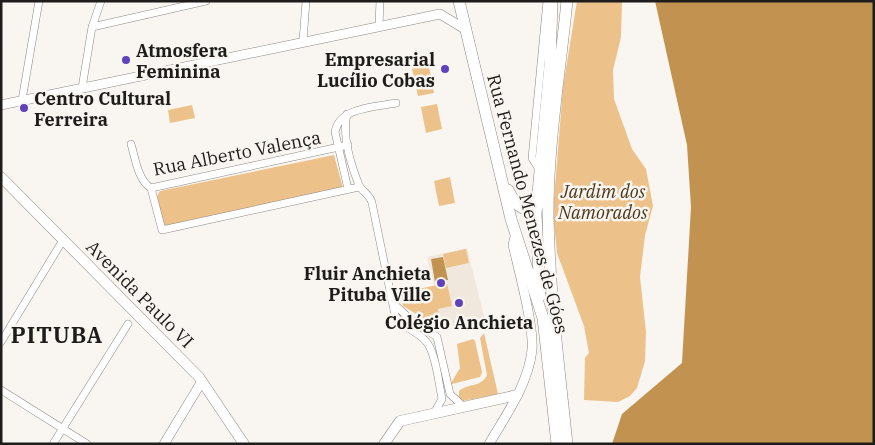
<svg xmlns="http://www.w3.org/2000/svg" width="875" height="445" font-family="'IBM Plex Serif',serif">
<rect width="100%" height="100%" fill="#f9f5f0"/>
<!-- built -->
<path fill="#f1e8dd" d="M467,248l18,72 -42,10 -16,-73z"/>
<!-- green -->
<path fill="#ecc28a" d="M577,1h45l-1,36 -8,33 1,29 18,50 14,20 7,37 -8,29 -5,42 6,55 -1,29 -8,27 -7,8 -12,6 -34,-2 1,-42 4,-5 -5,-27 -27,-73 -4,-41 10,-125z
M428,61l6,32 -16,3 -7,-32z
M437,104l5,25 -16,4 -5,-26z
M192,105l3,13 -25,5 -2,-13z
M334,155l9,33 -179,40 -7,-32 3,-5z
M450,177l5,26 -16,3 -5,-25z
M466,249l3,14 -23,5 -3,-14z
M447,283l5,23 -14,3 5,21 -40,-24 -4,-13z
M484,333l14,61 -35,7 -4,-3v-7c9,-8 22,-3 28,-16l-7,-37z
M473,339l2,2 7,31 -2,5 -28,7 -1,-1 9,-15 -3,-24z"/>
<!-- water -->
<path fill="#c29350" d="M655,1h219v443h-262l10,-30 60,-51 9,-156 -4,-62z
M443,257l5,23 -13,2 -4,-23z"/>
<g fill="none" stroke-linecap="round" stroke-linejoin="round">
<!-- minor casing -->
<g stroke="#8d8985" stroke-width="8">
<path id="minor" d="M379,25l1,-24
M92,27l114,-26
M303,41l3,-40
M82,88l10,-61 9,-26
M22,100l17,-99
M347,114c-5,21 4,51 12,71 3,7 11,9 13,18l23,112c7,14 25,16 33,29 8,12 11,40 14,55l-8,14
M131,144c4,13 7,37 20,44l197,-43
M539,169l-7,-11 15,-157
M151,188l11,42 197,-43
M348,189l-13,-57c4,-25 41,-25 61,-29
M393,303l17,16 27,18 13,57 14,13
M1,342l62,-102
M1,390l86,54
M53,444l75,-120"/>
</g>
<!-- tertiary casing -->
<g stroke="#8d8985" stroke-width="10">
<path id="tertiary" d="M1,105l439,-91 23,14
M164,444l38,-63
M489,444c17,-29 39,-59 43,-94 2,-24 -13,-79 -19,-105l2,-8"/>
</g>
<!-- secondary casing -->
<g stroke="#8d8985" stroke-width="11">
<path id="secondary" d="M1,177l198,200 45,67
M384,444l16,-23 117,-26"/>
</g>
<!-- primary casing -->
<g stroke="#8d8985" stroke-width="12">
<path id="primary" d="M459,1l52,218 32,99 14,126
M508,190c7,14 19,29 33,12
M540,296l-4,-82 14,-149 2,-64
M567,444c-8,-77 -18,-154 -19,-231 0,-71 12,-141 19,-212"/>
</g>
<!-- minor -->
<use href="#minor" stroke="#fff" stroke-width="7"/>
<!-- tertiary -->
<use href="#tertiary" stroke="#fff" stroke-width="9"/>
<!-- secondary -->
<use href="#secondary" stroke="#fff" stroke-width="10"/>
<!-- primary -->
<use href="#primary" stroke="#fff" stroke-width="11"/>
</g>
<!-- markers -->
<g fill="#5e42ba" stroke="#f9f5f0" stroke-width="2">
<circle cx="126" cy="60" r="5"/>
<circle cx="445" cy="69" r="5"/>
<circle cx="24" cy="108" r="5"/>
<circle cx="441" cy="283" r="5"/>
<circle cx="459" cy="303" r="5"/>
</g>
<g text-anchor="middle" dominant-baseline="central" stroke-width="5" stroke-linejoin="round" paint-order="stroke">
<!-- poi labels -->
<g font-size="18" font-weight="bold" fill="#1e1d1b" stroke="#f9f5f0" text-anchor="start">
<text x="136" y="50">Atmosfera<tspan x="136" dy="21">Feminina</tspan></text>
<text x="435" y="59" text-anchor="end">Empresarial<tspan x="435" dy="21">Lucílio Cobas</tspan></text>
<text x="34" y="98">Centro Cultural<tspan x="34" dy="21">Ferreira</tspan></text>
<text x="431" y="273" text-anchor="end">Fluir Anchieta<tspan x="431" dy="21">Pituba Ville</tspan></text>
<text x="459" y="322" text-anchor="middle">Colégio Anchieta</text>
</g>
<!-- street labels -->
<g font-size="18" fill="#1e1d1b" stroke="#f9f5f0">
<text transform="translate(237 153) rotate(-11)">Rua Alberto Valença</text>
<text transform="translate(528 204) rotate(75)">Rua Fernando Menezes de Góes</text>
<text transform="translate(140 294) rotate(45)">Avenida Paulo VI</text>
</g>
<!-- park labels -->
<g font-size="18" font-style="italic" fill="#4c371a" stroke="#f9f5f0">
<text x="603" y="191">Jardim dos<tspan x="603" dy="21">Namorados</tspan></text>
</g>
<!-- district labels -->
<g font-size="22" font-weight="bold" letter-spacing="1" fill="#1e1d1b" stroke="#f9f5f0">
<text x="57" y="334">PITUBA</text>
</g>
</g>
<!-- border -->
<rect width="875" height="445" fill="none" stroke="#1e1d1b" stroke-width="5"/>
</svg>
